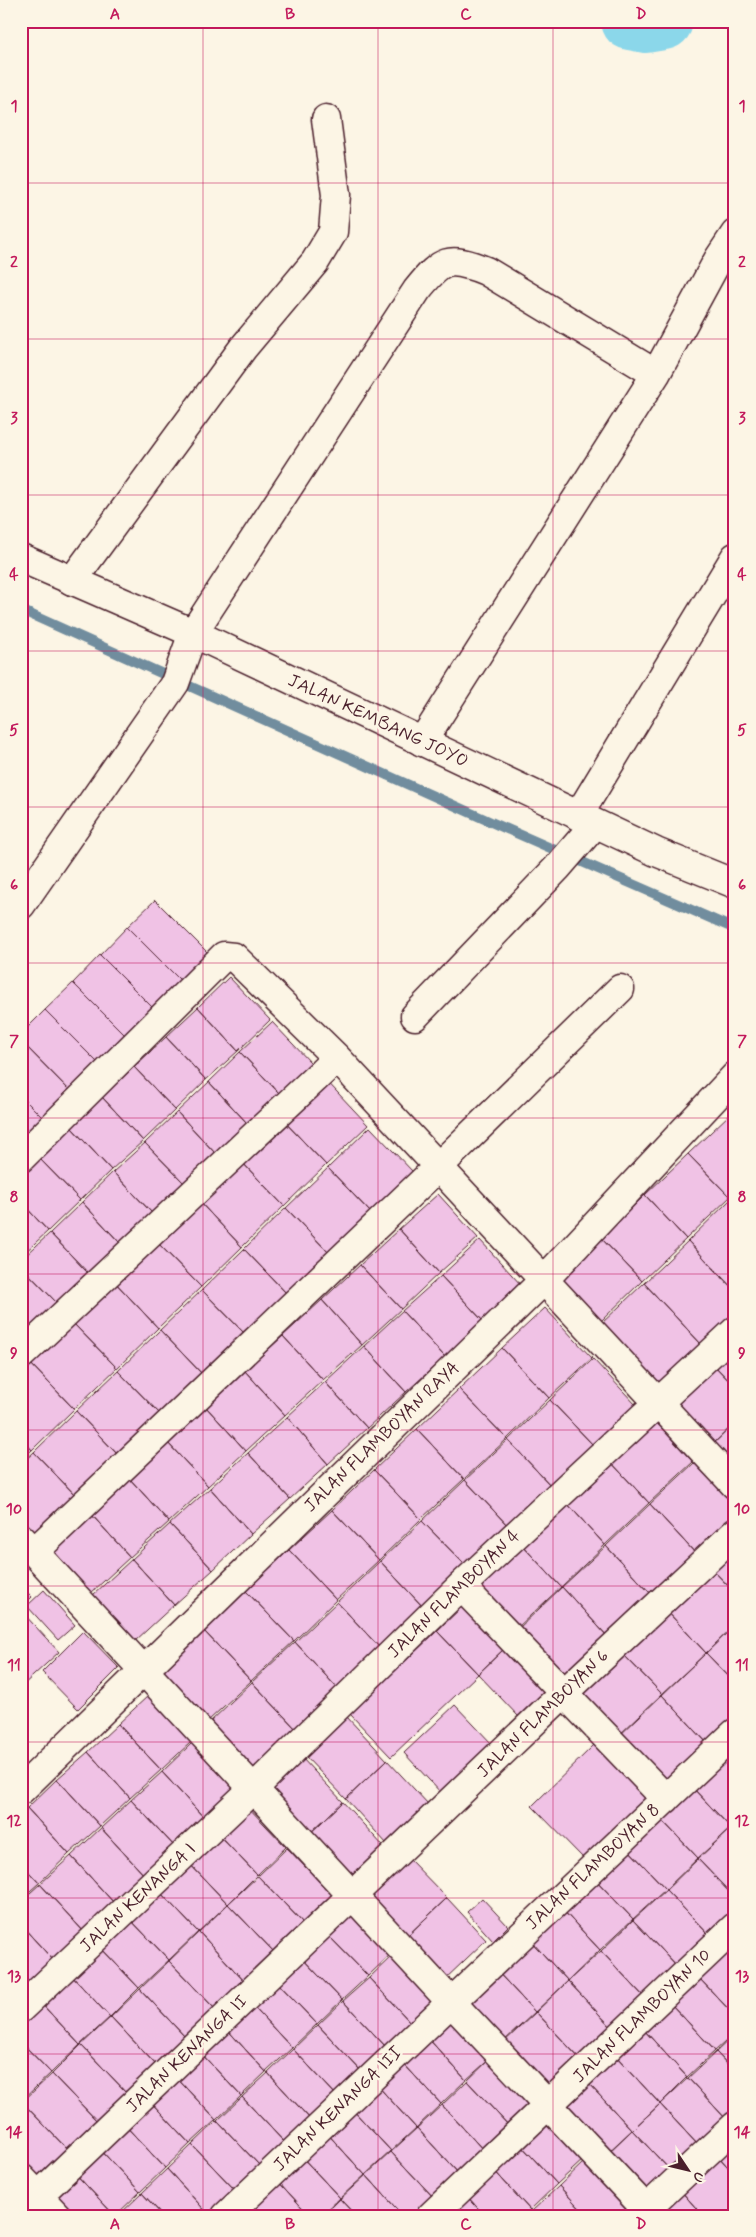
<svg xmlns="http://www.w3.org/2000/svg" width="756" height="2237" font-family="Mynerve,sans-serif">
<rect width="100%" height="100%" fill="#fcf5e5"/>
<filter id="ink" filterUnits="userSpaceOnUse"><feTurbulence type="fractalNoise" baseFrequency=".02" numOctaves="2"/><feDisplacementMap in="SourceGraphic" scale="10" xChannelSelector="R" yChannelSelector="G"/><feConvolveMatrix kernelMatrix="1 2 1 2 8 2 1 2 1" color-interpolation-filters="sRGB"/></filter>
<g filter="url(#ink)">
<g fill="none" stroke-linecap="round" stroke-linejoin="round">
<!-- stream -->
<path stroke="#718d9e" stroke-width="10" d="M21,610l470,212 244,107"/>
<!-- river -->
<path stroke="#8bd7ea" stroke-width="58" d="M630,21l16,3 18,-3"/>
</g>
<!-- building -->
<path fill="#f0c2e5" stroke="#4a1f2b" d="M155,900l56,56 -27,28 -57,-57z
M127,927l57,57 -28,27 -56,-56z
M100,955l56,56 -27,28 -56,-56z
M229,977l41,43 -32,31 -40,-44z
M73,983l56,56 -28,27 -56,-56z
M198,1007l40,44 -32,29 -40,-43z
M45,1010l56,56 -28,28 -52,-53v-7z
M272,1022l39,41 -32,30 -39,-41z
M166,1037l40,43 -31,30 -41,-43z
M21,1041l52,53 -27,27 -25,-25z
M240,1052l39,41 -32,30 -38,-41z
M134,1067l41,43 -32,31 -41,-44z
M322,1076l46,49 -42,40 -46,-48z
M209,1082l38,41 -32,30 -38,-41z
M21,1096l25,25 -25,25z
M102,1097l41,44 -32,29 -40,-43z
M177,1112l38,41 -31,30 -39,-40z
M732,1112l3,2v78l-5,5 -42,-43z
M280,1117l46,48 -42,41 -46,-48z
M71,1127l40,43 -31,30 -41,-42z
M370,1127l44,46 -42,41 -44,-46z
M145,1143l39,40 -32,30 -39,-41z
M688,1154l42,43 -44,42 -41,-44z
M39,1158l41,42 -32,31 -27,-29v-28z
M238,1158l46,48 -42,41 -46,-49z
M328,1168l44,46 -42,40 -44,-46z
M113,1172l39,41 -32,30 -38,-41z
M438,1194l40,44 -39,35 -40,-44z
M645,1195l41,44 -44,42 -41,-43z
M196,1198l46,49 -41,40 -47,-48z
M731,1199l4,4v88l-47,-50z
M21,1202l27,29 -27,25z
M82,1202l38,41 -32,30 -38,-40z
M286,1208l44,46 -42,41 -44,-46z
M399,1229l40,44 -38,36 -41,-44z
M50,1233l38,40 -31,30 -36,-37v-6z
M601,1238l41,43 -43,42 -42,-43z
M154,1239l47,48 -43,41 -46,-49z
M480,1240l42,46 -39,35 -42,-45z
M688,1241l47,50v23l-33,31 -58,-62z
M244,1249l44,46 -42,40 -44,-45z
M360,1265l41,44 -39,36 -40,-45z
M21,1266l36,37 -32,31 -4,-4z
M441,1276l42,45 -38,36 -43,-46z
M112,1279l46,49 -41,40 -47,-48z
M644,1283l58,62 -44,42 -58,-62z
M202,1290l44,45 -42,41 -44,-46z
M322,1300l40,45 -39,35 -40,-44z
M545,1308l47,50 -43,40 -47,-50z
M402,1311l43,46 -39,35 -42,-46z
M70,1320l47,48 -43,41 -46,-48z
M160,1330l44,46 -42,40 -44,-45z
M283,1336l40,44 -38,35 -40,-44z
M735,1341v46l-23,-24z
M364,1346l42,46 -39,36 -42,-46z
M502,1348l47,50 -42,41 -48,-50z
M593,1359l44,47 -43,40 -44,-46z
M28,1361l46,48 -42,41 -11,-12v-71z
M712,1363l23,24v36l-25,24 -41,-43z
M118,1371l44,45 -42,41 -44,-46z
M245,1371l40,44 -39,36 -40,-44z
M325,1382l42,46 -39,36 -41,-47z
M459,1389l48,50 -43,40 -47,-50z
M550,1400l44,46 -42,41 -44,-47z
M206,1407l40,44 -38,35 -41,-44z
M76,1411l44,46 -42,41 -44,-46z
M287,1417l41,47 -38,35 -42,-46z
M653,1419l40,43 -44,41 -40,-43z
M735,1423v51l-25,-27z
M417,1429l47,50 -43,40 -47,-49z
M21,1438l11,12 -11,10z
M508,1440l44,47 -43,40 -44,-47z
M167,1442l41,44 -39,36 -40,-44z
M34,1452l44,46 -42,40 -15,-15v-59z
M248,1453l42,46 -39,35 -41,-46z
M609,1460l40,43 -44,42 -40,-44z
M694,1463l41,43v13l-38,36 -47,-51z
M374,1470l47,49 -42,41 -47,-50z
M129,1478l40,44 -39,35 -40,-44z
M465,1480l44,47 -42,40 -45,-46z
M210,1488l41,46 -38,36 -43,-46z
M565,1501l40,44 -44,42 -41,-44z
M650,1504l47,51 -44,41 -47,-50z
M332,1510l47,50 -43,40 -47,-50z
M90,1513l40,44 -39,36 -39,-44z
M422,1521l45,46 -43,41 -44,-47z
M170,1524l43,46 -39,35 -42,-46z
M735,1541v52l-26,-27z
M520,1543l41,44 -44,41 -41,-43z
M606,1546l47,50 -44,42 -47,-51z
M289,1550l47,50 -42,41 -48,-50z
M132,1559l42,46 -39,36 -42,-46z
M380,1561l44,47 -43,41 -44,-47z
M709,1566l26,27v32l-29,28 -41,-44z
M21,1586l11,11 -11,11z
M562,1587l47,51 -44,41 -47,-50z
M44,1590l31,35 -17,15 -31,-34z
M246,1591l48,50 -43,40 -47,-50z
M337,1602l44,47 -43,40 -43,-47z
M465,1604l41,43 -28,27 -41,-43z
M665,1609l41,44 -44,41 -42,-43z
M23,1613l36,39 -38,35v-72z
M735,1625v58l-29,-30z
M83,1631l36,37 -41,41 -36,-37z
M204,1631l47,50 -43,40 -47,-50z
M437,1631l41,43 -87,83 -41,-43z
M295,1642l43,47 -42,40 -44,-47z
M506,1647l41,44 -28,26 -41,-43z
M620,1651l42,43 -45,43 -41,-44z
M706,1653l29,30v37l-26,25 -47,-50z
M252,1682l44,47 -43,41 -44,-47z
M149,1695l42,47 -30,28 -43,-46z
M662,1695l47,50 -44,42 -47,-50z
M455,1705l38,40 -51,49 -38,-41z
M346,1716l41,44 -41,39 -42,-44z
M118,1724l43,46 -31,28 -42,-46z
M192,1743l45,49 -31,28 -44,-48z
M596,1743l57,57 -65,63 -56,-57z
M735,1743v24l-12,-13z
M88,1752l42,46 -30,28 -43,-47z
M723,1754l12,13v57l-4,4 -41,-43z
M301,1757l42,45 -36,34 -42,-45z
M387,1760l42,45 -42,39 -41,-45z
M162,1772l44,48 -30,28 -45,-48z
M57,1779l43,47 -31,28 -42,-46z
M690,1785l41,43 -33,30 -40,-42z
M131,1800l45,48 -31,28 -44,-48z
M343,1802l41,45 -36,33 -41,-44z
M245,1804l41,43 -29,28 -41,-43z
M27,1808l42,46 -30,29 -18,-20v-50z
M658,1816l40,42 -32,31 -41,-43z
M101,1828l44,48 -30,28 -44,-48z
M731,1828l4,5v65l-37,-39z
M216,1832l41,43 -29,29 -42,-44z
M625,1846l41,43 -33,30 -40,-42z
M287,1848l47,49 -29,28 -47,-49z
M71,1856l44,48 -30,29 -45,-49z
M407,1857l40,41 -44,42 -39,-41z
M698,1859l37,39v17l-24,22 -45,-47z
M186,1860l42,44 -30,28 -41,-43z
M21,1863l18,20 -18,16z
M258,1876l47,49 -30,28 -47,-49z
M593,1877l40,42 -33,31 -40,-43z
M40,1884l45,49 -31,28 -33,-36v-24z
M157,1889l41,43 -29,28 -41,-43z
M666,1890l45,47 -33,31 -45,-48z
M447,1898l39,42 -43,41 -40,-41z
M482,1898l26,28 -15,15 -26,-29z
M228,1904l47,49 -30,29 -46,-50z
M349,1906l44,46 -25,24 -45,-46z
M560,1907l40,43 -32,31 -40,-43z
M128,1917l41,43 -30,28 -41,-43z
M633,1920l45,48 -32,31 -45,-48z
M21,1925l33,36 -31,28 -2,-3z
M323,1930l45,46 -26,24 -44,-46z
M199,1932l46,50 -29,28 -47,-49z
M528,1938l40,43 -33,31 -40,-43z
M98,1945l41,43 -29,29 -41,-44z
M735,1945v14l-7,-7z
M601,1951l45,48 -33,30 -45,-48z
M728,1952l7,7v57l-36,-38z
M298,1954l44,46 -25,24 -44,-46z
M394,1954l44,46 -26,24 -43,-46z
M169,1961l47,49 -30,28 -46,-49z
M495,1969l40,43 -32,30 -40,-43z
M69,1973l41,44 -30,28 -41,-44z
M273,1978l44,46 -25,24 -44,-47z
M369,1978l43,46 -25,24 -44,-47z
M699,1978l36,38v17l-20,18 -44,-47z
M568,1981l45,48 -32,31 -45,-48z
M140,1989l46,49 -29,28 -46,-49z
M39,2001l41,44 -29,28 -30,-31v-24z
M248,2001l44,47 -26,24 -43,-47z
M343,2001l44,47 -25,24 -44,-47z
M671,2004l44,47 -28,26 -43,-47z
M536,2012l45,48 -32,30 -46,-47z
M452,2014l40,43 -26,23 -39,-43z
M111,2017l46,49 -29,28 -47,-49z
M223,2025l43,47 -25,24 -44,-47z
M318,2025l44,47 -25,24 -44,-47z
M644,2030l43,47 -27,27 -44,-48z
M735,2034v38l-19,-20z
M427,2037l39,43 -25,24 -40,-43z
M21,2042l30,31 -30,28z
M81,2045l47,49 -29,29 -47,-49z
M197,2049l44,47 -25,24 -44,-47z
M293,2049l44,47 -26,24 -43,-47z
M716,2052l19,20v39l-9,8 -38,-41z
M616,2056l44,48 -28,26 -44,-47z
M492,2057l44,47 -25,24 -44,-47z
M401,2061l40,43 -25,24 -40,-44z
M172,2073l44,47 -26,24 -44,-47z
M268,2073l43,47 -25,24 -44,-47z
M52,2074l47,49 -30,28 -47,-49z
M688,2078l38,41 -28,26 -38,-41z
M467,2081l44,47 -26,24 -43,-47z
M588,2083l44,47 -28,26 -44,-47z
M376,2084l40,44 -25,23 -40,-43z
M146,2097l44,47 -25,24 -44,-47z
M242,2097l44,47 -25,23 -44,-46z
M22,2102l47,49 -29,28 -19,-19z
M660,2104l38,41 -27,26 -39,-41z
M442,2105l43,47 -25,23 -43,-47z
M351,2108l40,43 -26,24 -40,-44z
M547,2117l38,41 -28,26 -38,-41z
M121,2121l44,47 -25,24 -44,-47z
M217,2121l44,46 -25,24 -44,-46z
M417,2128l43,47 -25,24 -44,-47z
M632,2130l39,41 -28,26 -38,-41z
M325,2131l40,44 -25,23 -40,-43z
M519,2143l38,41 -27,26 -38,-42z
M735,2143v32l-16,-18z
M96,2145l44,47 -25,24 -44,-47z
M192,2145l44,46 -26,25 -43,-47z
M391,2152l44,47 -18,17h-14l-37,-41z
M300,2155l40,43 -19,18h-11l-35,-38z
M719,2157l16,18v41h-32l-22,-25z
M586,2160l46,48 -8,8h-37l-28,-30z
M492,2168l38,42 -7,6h-38l-20,-22z
M71,2169l44,47h-48l-22,-23z
M167,2169l43,47h-47l-21,-23z
M366,2175l37,41h-47l-16,-17z
M275,2178l35,38h-48l-12,-14z
M559,2186l28,30h-51l-4,-5z
M681,2191l22,25h-48z
M142,2193l21,23h-45z
M465,2194l20,22h-43z
M340,2199l16,17h-33z
M250,2202l12,14h-27z"/>
<g fill="none" stroke-linecap="round" stroke-linejoin="round">
<!-- minor casing -->
<g stroke="#4a1f2b" stroke-width="31">
<path id="minor" d="M72,581l171,-233 72,-86 18,-30 3,-37 -10,-76
M422,742l234,-368 63,-116 16,-24
M578,816l157,-259
M21,905l154,-222 18,-50 224,-343c25,-31 31,-34 69,-19l170,103
M415,1016l142,-148 38,-44
M21,1158l203,-202 10,1 103,101 398,427
M21,1355l316,-297
M21,1538l430,464 195,207
M34,1552l404,-385 182,-178
M461,1586l205,213
M21,1790l522,-509 192,-205
M21,2008l233,-220 207,-202 274,-255
M21,2178l36,38
M21,2212l543,-519 171,-160
M226,2216l509,-483
M431,2216l304,-289
M639,2216l96,-90"/>
</g>
<!-- primary casing -->
<g stroke="#4a1f2b" stroke-width="31">
<path id="primary" d="M21,558l172,75 463,219 79,32"/>
</g>
<!-- minor -->
<use href="#minor" stroke="#fcf5e5" stroke-width="28"/>
<!-- primary -->
<use href="#primary" stroke="#fcf5e5" stroke-width="28"/>
</g>
</g>
<!-- grid -->
<path fill="none" stroke="#c2185b" stroke-width="1" stroke-opacity="0.55" d="M203,21v2195M378,21v2195M553,21v2195M21,183h714M21,339h714M21,495h714M21,651h714M21,807h714M21,963h714M21,1118h714M21,1274h714M21,1430h714M21,1586h714M21,1742h714M21,1898h714M21,2054h714"/>
<g text-anchor="middle" dominant-baseline="central" stroke-width="5" stroke-linejoin="round" paint-order="stroke">
<!-- street labels -->
<g font-size="18" fill="#4a1f2b" stroke="#fcf5e5">
<text transform="translate(378 721) rotate(25)">JALAN KEMBANG JOYO</text>
<text transform="translate(382 1437) rotate(-44)">JALAN FLAMBOYAN RAYA</text>
<text transform="translate(454 1594) rotate(-44)">JALAN FLAMBOYAN 4</text>
<text transform="translate(543 1714) rotate(-44)">JALAN FLAMBOYAN 6</text>
<text transform="translate(593 1867) rotate(-43)">JALAN FLAMBOYAN 8</text>
<text transform="translate(138 1898) rotate(-43)">JALAN KENANGA I</text>
<text transform="translate(642 2016) rotate(-44)">JALAN FLAMBOYAN 10</text>
<text transform="translate(187 2054) rotate(-44)">JALAN KENANGA II</text>
<text transform="translate(338 2109) rotate(-44)">JALAN KENANGA III</text>
</g>
</g>
<!-- margin -->
<rect width="756" height="2237" fill="none" stroke="#fcf5e5" stroke-width="55"/>
<!-- north arrow -->
<g transform="translate(688 2170) rotate(125)" stroke="#fcf5e5" stroke-width="4" paint-order="stroke">
<path d="M0-4L9 19L0 12L-9 19Z" fill="#4a1f2b"/>
<text y="-8" font-size="14" font-weight="bold" text-anchor="middle" fill="#4a1f2b">U</text>
</g>
<rect x="28" y="28" width="700" height="2182" fill="none" stroke="#c2185b" stroke-width="2"/>
<g font-size="16" text-anchor="middle" font-weight="bold" fill="#c2185b">
<text x="115" y="19">A</text>
<text x="290" y="19">B</text>
<text x="466" y="19">C</text>
<text x="641" y="19">D</text>
<text x="14" y="111">1</text>
<text x="742" y="111">1</text>
<text x="14" y="267">2</text>
<text x="742" y="267">2</text>
<text x="14" y="423">3</text>
<text x="742" y="423">3</text>
<text x="14" y="579">4</text>
<text x="742" y="579">4</text>
<text x="14" y="735">5</text>
<text x="742" y="735">5</text>
<text x="14" y="890">6</text>
<text x="742" y="890">6</text>
<text x="14" y="1046">7</text>
<text x="742" y="1046">7</text>
<text x="14" y="1202">8</text>
<text x="742" y="1202">8</text>
<text x="14" y="1358">9</text>
<text x="742" y="1358">9</text>
<text x="14" y="1514">10</text>
<text x="742" y="1514">10</text>
<text x="14" y="1670">11</text>
<text x="742" y="1670">11</text>
<text x="14" y="1826">12</text>
<text x="742" y="1826">12</text>
<text x="14" y="1981">13</text>
<text x="742" y="1981">13</text>
<text x="14" y="2137">14</text>
<text x="742" y="2137">14</text>
<text x="115" y="2229">A</text>
<text x="290" y="2229">B</text>
<text x="466" y="2229">C</text>
<text x="641" y="2229">D</text>
</g>
</svg>
